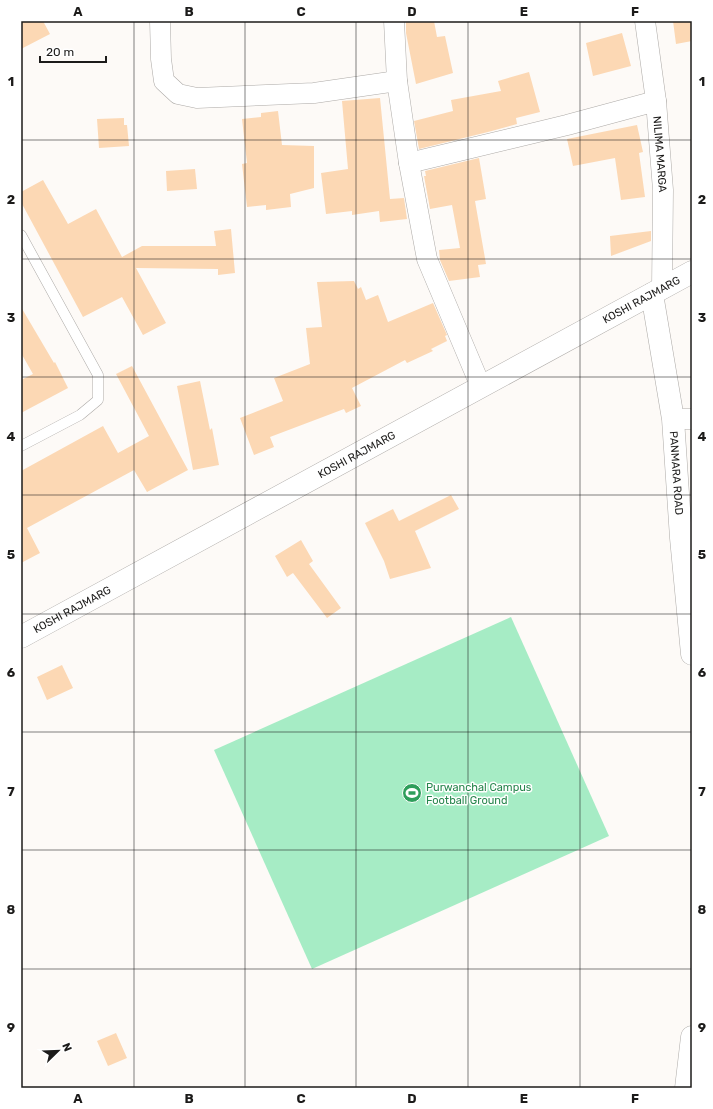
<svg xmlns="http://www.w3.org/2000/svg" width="713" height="1109" font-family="Rubik,sans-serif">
<rect width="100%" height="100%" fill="#fdfaf7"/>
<!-- green -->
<path fill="#a6ecc5" d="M511,617l98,219 -297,133 -98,-219z"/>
<!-- building -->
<path fill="#fcd8b4" d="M21,21h22l7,13 -29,15z
M406,21h28l3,16 8,-1 8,37 -37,11 -10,-51z
M673,21h19v20l-16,3z
M622,33l9,33 -38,10 -7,-33z
M529,72l11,40 -24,6 1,6 -29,8 -69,17 -5,-28 39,-10 -2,-11 50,-9 -3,-10z
M380,98l10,101 14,-1 3,21 -27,3 -1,-11 -27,4v-4l-26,3 -5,-41 27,-4 -6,-68z
M278,111l4,34 32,1v42l-24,6 1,13 -25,3v-5l-19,2 -5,-43 5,-1 -5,-44 19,-2v-4z
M124,118v7h3l2,21 -30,2 -2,-29z
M637,125l6,27 -4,1 6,44 -24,3 -6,-42 -42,8 -6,-27z
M479,158l7,41 -11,2 11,63 -8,1 2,12 -31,4 -9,-21 -1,-10 21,-2 -8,-43 -22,4 -6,-33h2l-1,-5z
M195,169l2,20 -30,2 -1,-20z
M43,180l25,44 28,-15 26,48 20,-11h74l-2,-15 17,-2 4,44 -17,2v-6l-82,-1 30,55 -23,12 -21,-38 -39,20 -62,-115v-10z
M651,231v10l-40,15 -1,-20z
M354,281l4,8 3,-2 5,13 12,-5 10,27 45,-19 14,32 -2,1 2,5 -16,8 2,2 -26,12 -2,-3 -53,28 9,18 -15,7 -2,-4 -74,28 4,10 -20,8 -14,-37 43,-17 -9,-23 36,-14 -4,-36 16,-1 -5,-45z
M21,307l33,56 1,-1 13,26 -47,25v-33l12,-6 -12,-21z
M132,366l56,104 -41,22 -13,-22 -107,58 13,25 -19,10v-92l82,-45 15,27 31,-17 -33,-62z
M200,381l10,49 2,-2 7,37 -26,5 -16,-84z
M451,495l8,14 -44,22 16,37 -41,11 -6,-18 -19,-38 28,-14 6,12z
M301,540l12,21 -4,3 32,44 -14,10 -34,-45 -6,4 -12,-21z
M62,665l11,23 -26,12 -10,-23z
M116,1033l11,25 -19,8 -11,-25z"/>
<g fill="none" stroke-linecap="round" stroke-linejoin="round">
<!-- lane casing -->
<g stroke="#adaaa7" stroke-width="11">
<path id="lane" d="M21,235l77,140v25l-18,15 -59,31"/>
</g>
<!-- street casing -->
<g stroke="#adaaa7" stroke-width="21">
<g id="street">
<path d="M160,21l1,38 3,22 14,13 19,4 117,-5 83,-12"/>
<path d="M394,21l3,60 12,82 18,96 54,128"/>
<path id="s1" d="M645,21l11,80 7,89 -1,99"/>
<path d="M409,163l158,-38 89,-24"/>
<path d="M673,419h19"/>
</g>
</g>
<!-- secondary casing -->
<g stroke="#adaaa7" stroke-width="23">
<g id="secondary">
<path id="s2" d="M652,294l21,125 8,119 11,116"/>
<path d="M686,1088l6,-51"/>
</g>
</g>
<!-- primary casing -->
<g stroke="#adaaa7" stroke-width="23">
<g id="primary">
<path id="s3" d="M21,637l671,-365"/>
</g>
</g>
<!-- lane -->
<use href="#lane" stroke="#fff" stroke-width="10"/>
<!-- street -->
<use href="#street" stroke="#fff" stroke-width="20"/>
<!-- secondary -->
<use href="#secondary" stroke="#fff" stroke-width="22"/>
<!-- primary -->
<use href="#primary" stroke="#fff" stroke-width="22"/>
</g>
<!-- grid -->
<path fill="none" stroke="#1c1b1a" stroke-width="1" stroke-opacity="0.55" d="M134,21v1067M245,21v1067M356,21v1067M468,21v1067M580,21v1067M21,140h671M21,259h671M21,377h671M21,495h671M21,614h671M21,732h671M21,850h671M21,969h671"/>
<!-- icons -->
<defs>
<g id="stadium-disc" transform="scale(1)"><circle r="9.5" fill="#2e9e5b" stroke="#fff"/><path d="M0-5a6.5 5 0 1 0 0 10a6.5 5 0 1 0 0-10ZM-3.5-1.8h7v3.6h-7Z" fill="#fff"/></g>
</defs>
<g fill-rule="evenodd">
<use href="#stadium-disc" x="412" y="793"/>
</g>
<g text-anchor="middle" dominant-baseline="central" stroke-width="3" stroke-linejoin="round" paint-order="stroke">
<!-- street labels -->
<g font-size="11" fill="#1c1b1a" stroke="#fff">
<text stroke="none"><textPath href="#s1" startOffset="134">NILIMA MARGA</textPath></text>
<text stroke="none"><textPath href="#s3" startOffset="706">KOSHI RAJMARG</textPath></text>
<text stroke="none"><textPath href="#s3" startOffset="382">KOSHI RAJMARG</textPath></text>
<text stroke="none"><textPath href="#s2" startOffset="181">PANMARA ROAD</textPath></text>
<text stroke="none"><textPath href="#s3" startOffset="58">KOSHI RAJMARG</textPath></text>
</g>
<!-- leisure labels -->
<g font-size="11" fill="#27864d" stroke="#fff" text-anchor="start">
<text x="426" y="787">Purwanchal Campus<tspan x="426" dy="13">Football Ground</tspan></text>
</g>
</g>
<!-- border -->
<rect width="713" height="1109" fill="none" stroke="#ffffff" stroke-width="44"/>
<!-- north arrow -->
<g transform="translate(58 1051) rotate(67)" stroke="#ffffff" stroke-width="3" paint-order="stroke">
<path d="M0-3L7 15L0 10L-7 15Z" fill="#1c1b1a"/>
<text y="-6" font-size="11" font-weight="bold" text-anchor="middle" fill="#1c1b1a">N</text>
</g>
<!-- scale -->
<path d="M40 56v6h66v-6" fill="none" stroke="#1c1b1a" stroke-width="2"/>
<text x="46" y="56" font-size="12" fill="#1c1b1a" stroke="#ffffff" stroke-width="3" paint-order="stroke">20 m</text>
<rect x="22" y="22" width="669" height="1065" fill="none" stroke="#1c1b1a" stroke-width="1.5"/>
<g font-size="13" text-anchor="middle" font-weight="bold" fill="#1c1b1a">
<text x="78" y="16">A</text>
<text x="189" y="16">B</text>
<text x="301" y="16">C</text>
<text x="412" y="16">D</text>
<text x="524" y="16">E</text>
<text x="635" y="16">F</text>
<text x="11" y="86">1</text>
<text x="702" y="86">1</text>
<text x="11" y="204">2</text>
<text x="702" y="204">2</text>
<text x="11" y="322">3</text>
<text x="702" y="322">3</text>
<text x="11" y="441">4</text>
<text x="702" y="441">4</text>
<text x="11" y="559">5</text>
<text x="702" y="559">5</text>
<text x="11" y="677">6</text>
<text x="702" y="677">6</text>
<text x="11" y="796">7</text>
<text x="702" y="796">7</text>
<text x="11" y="914">8</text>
<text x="702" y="914">8</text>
<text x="11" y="1032">9</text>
<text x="702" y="1032">9</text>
<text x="78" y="1103">A</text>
<text x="189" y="1103">B</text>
<text x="301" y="1103">C</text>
<text x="412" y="1103">D</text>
<text x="524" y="1103">E</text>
<text x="635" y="1103">F</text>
</g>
</svg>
